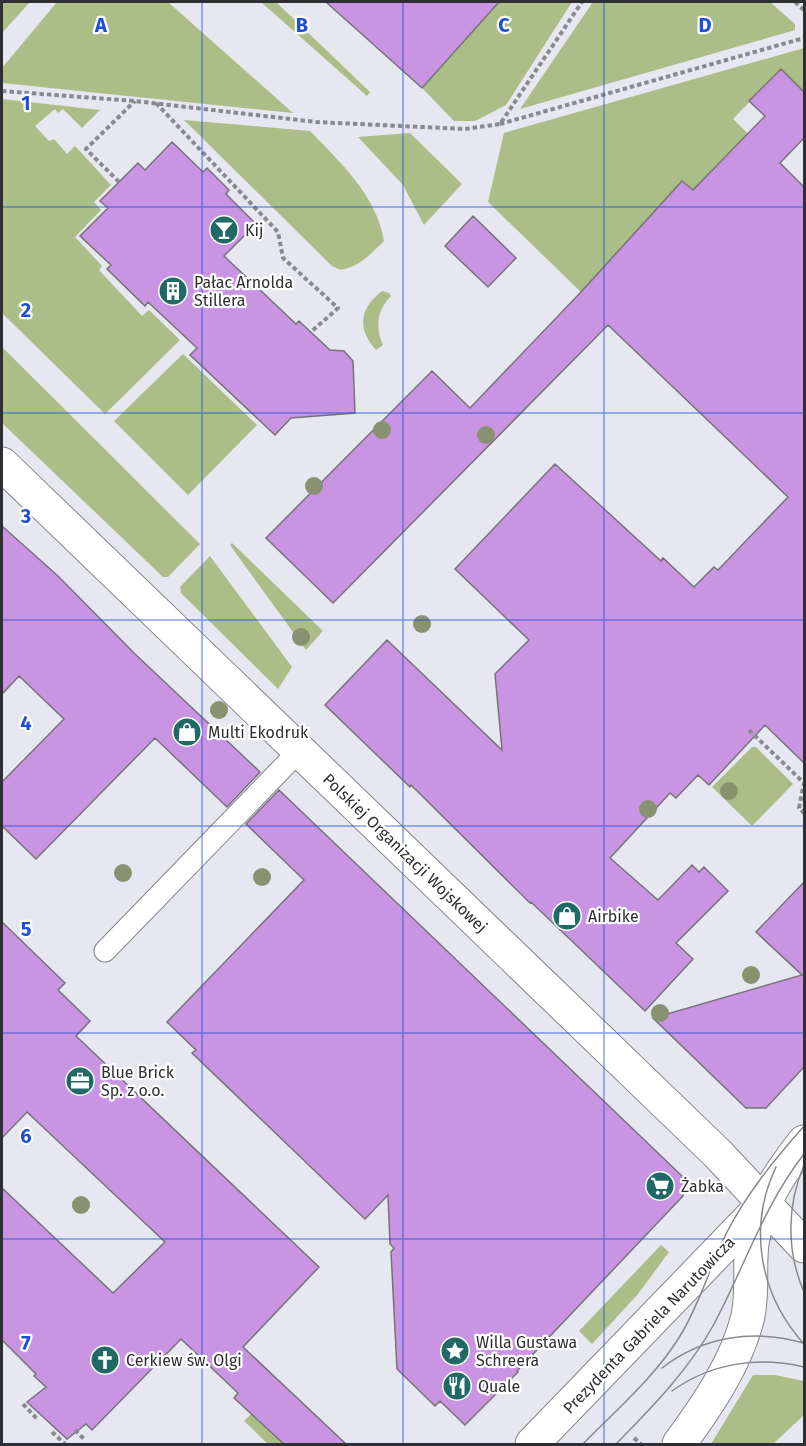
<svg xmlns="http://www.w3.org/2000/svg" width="806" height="1446" font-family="'Fira Sans',sans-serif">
<rect width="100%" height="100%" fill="#e6e7f0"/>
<!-- green -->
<path fill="#abbe87" d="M2,2h28l-28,31z
M57,2h111l125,111 -291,-30v-15z
M261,2h15l94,90 -3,4z
M499,2h73l-66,103 -31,16h-21l-32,-33z
M593,2h177l25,22v6l-275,79z
M804,48v44l-23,-23 -48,50 36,35 -13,14 -21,-21 -42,43 -11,-9 -101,111 -93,-90 16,-69z
M2,99l98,11 -18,18 -19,-19 -5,4 -3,-4 -20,17 14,15 5,-2 13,15 8,-8 36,39 -17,17 7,8 -26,27 27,29 -3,4 43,46 7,-6 31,30 -75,74 -103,-101z
M184,120l126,11c30,31 67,65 74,110 -13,13 -24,25 -43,29l-9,-4z
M410,133l52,51 -38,41 -21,-40 -45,-48z
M382,291l7,2 2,3c-14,14 -16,31 -8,49l-7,5c-19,-21 -17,-41 6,-59z
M2,347l198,197 -32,33h-5l-161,-154z
M183,354l74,71 -69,70 -74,-74z
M232,543l91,88 -17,19 -76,-105z
M210,556l82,111 -14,22 -97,-96 -1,-6z
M752,747h4l37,37 -41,42 -40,-39z
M661,1245l8,7 -31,42 -46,50 -13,-13z
M753,1375h22l29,6v34l-31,29h-62z
M251,1414l33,30 26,-1v1h-42l-24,-23z"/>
<!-- building -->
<path fill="#c995e3" stroke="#777279" stroke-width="1.5" d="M326,2h173l-77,86z
M781,69l23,23v46l-24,25 24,24v576l-39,-38 -56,60 -11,-10 -22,23 -6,-5 -60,65 48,42 34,-35 7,7 5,-5 24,24 -52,52 17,16 -48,52 -114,-109 -1,1 -119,-118 -1,2 -85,-82 62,-65 115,110 -7,-76 34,-34 -74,-71 100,-105 106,97 2,-3 31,29 20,-20 4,3 70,-73 -180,-172 -275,278 -67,-65 166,-167 38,37 111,-116 101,-111 11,9 72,-74 -16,-15z
M172,142l31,30 4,-4 22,22 -3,4 30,30 -32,32 72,68 3,-3 31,29 14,1 9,10 2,52 -64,5 -16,17 -85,-80 7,-7 -49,-46 -3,4 -38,-37 4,-4 -31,-29 28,-28 -8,-7 38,-38 7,7z
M473,216l43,42 -28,29 -43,-41z
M2,526l56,50 77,78 125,118 -33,35 -72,-69 -119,121 -34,-33v-44l62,-63 -45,-43 -17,18z
M279,790l403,386 1,20 -166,175 1,1 -53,53 -25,-24 -5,5 -38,-37 -6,-117 3,-4 -4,-4 -2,-49 -23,24 -173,-166 4,-3 -29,-28 137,-142 -58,-56z
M804,882v185l-38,41h-20l-93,-90 149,-43 -46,-43z
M2,922l63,61 -7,7 32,31 -14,15 243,231 -76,80 103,97h-62l-50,-46 4,-5 -57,-54 -89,91 -6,-6 -19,15 -40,-37 19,-15 -12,-11 2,-2 -34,-34v-152l111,105 52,-51 -138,-130 -25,26z"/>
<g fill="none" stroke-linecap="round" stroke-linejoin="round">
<!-- lane casing -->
<g stroke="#83858c" stroke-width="23">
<path id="lane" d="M105,951l194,-200"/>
</g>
<!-- secondary casing -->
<g stroke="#83858c" stroke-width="35">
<path id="secondary" d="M2,464l716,690 86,92
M532,1444l229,-237
M679,1444c28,-38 58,-82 69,-128 5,-24 1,-49 4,-73 6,-38 29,-72 52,-101"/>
</g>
<!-- path -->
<path stroke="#898a90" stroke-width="4" stroke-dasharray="4.5 3" stroke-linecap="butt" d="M795,2l9,8
M2,91l133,10 181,21 149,7 35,-5 82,-122
M156,103l122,129 5,26 55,50 -27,24
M500,124l304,-86
M119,182l-33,-33 49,-48
M749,730l55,53 -5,25 5,5
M23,1404l15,16
M75,1430l9,9
M52,1432l13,12
M634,1438l7,6"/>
<!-- lane -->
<use href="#lane" stroke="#fff" stroke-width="21"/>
<!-- secondary -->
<use href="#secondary" stroke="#fff" stroke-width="33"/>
<!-- tram -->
<path stroke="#898a90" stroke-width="1.5" d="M804,1165c-17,40 -18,86 0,127
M776,1167c-29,61 -16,128 28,177
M662,1368c41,-32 92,-39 141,-25
M672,1391c39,-28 86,-35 132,-24
M583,1444c33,-34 72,-67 97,-108 20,-32 30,-70 47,-104 20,-39 48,-73 77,-106
M616,1444c36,-37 73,-74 98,-120 30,-56 50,-119 90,-170"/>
</g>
<!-- trees -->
<g fill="#889270">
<circle cx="382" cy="430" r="9"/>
<circle cx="486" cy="435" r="9"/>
<circle cx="314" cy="486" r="9"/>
<circle cx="422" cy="624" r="9"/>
<circle cx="301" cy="637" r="9"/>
<circle cx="219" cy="710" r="9"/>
<circle cx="729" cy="791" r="9"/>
<circle cx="648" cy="809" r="9"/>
<circle cx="123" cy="873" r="9"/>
<circle cx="262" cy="877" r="9"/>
<circle cx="751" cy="975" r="9"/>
<circle cx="660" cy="1013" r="9"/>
<circle cx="81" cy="1205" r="9"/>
</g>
<!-- grid -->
<path fill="none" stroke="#1d4ed8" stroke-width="1.5" stroke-opacity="0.55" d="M202,2v1442M403,2v1442M604,2v1442M2,207h802M2,413h802M2,620h802M2,826h802M2,1033h802M2,1239h802"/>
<!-- icons -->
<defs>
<g id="bar-disc" transform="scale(1.5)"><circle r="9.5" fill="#1f6a66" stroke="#fff"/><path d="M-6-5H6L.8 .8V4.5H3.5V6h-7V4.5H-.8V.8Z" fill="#fff"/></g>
<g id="building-disc" transform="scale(1.5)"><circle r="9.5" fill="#1f6a66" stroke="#fff"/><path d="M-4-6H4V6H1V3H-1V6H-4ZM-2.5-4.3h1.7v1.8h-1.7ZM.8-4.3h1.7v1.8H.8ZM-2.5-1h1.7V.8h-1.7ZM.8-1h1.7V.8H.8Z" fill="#fff"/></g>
<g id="shop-disc" transform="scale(1.5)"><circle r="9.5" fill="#1f6a66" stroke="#fff"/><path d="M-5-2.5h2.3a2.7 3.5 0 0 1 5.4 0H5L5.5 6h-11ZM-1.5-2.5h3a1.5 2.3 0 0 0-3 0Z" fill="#fff"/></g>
<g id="office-disc" transform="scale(1.5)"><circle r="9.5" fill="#1f6a66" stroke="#fff"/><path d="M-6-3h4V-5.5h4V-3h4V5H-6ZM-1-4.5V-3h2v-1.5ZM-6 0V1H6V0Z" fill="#fff"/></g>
<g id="supermarket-disc" transform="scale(1.5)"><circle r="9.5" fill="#1f6a66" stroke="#fff"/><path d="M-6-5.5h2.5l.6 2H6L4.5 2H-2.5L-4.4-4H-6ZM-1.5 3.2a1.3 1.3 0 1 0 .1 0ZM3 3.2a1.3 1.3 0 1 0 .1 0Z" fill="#fff"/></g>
<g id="sight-disc" transform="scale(1.5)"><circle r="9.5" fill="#1f6a66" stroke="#fff"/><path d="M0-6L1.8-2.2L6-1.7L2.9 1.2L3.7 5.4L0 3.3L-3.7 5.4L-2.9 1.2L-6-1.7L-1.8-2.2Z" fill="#fff"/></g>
<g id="church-disc" transform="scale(1.5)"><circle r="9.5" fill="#1f6a66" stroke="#fff"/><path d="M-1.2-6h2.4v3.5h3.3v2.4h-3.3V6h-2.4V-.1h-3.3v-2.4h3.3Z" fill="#fff"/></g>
<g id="restaurant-disc" transform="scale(1.5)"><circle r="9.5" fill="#1f6a66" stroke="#fff"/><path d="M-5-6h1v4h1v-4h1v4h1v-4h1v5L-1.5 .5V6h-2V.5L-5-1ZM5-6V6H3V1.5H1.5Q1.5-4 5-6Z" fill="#fff"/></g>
</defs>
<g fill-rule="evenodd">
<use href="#bar-disc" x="224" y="230"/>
<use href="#building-disc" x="173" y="291"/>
<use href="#shop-disc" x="187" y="732"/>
<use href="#shop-disc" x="567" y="916"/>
<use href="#office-disc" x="80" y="1081"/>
<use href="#supermarket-disc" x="660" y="1186"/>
<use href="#sight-disc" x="455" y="1351"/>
<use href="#church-disc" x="105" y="1360"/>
<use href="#restaurant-disc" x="457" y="1386"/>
</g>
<g text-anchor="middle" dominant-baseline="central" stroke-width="4.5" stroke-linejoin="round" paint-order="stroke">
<!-- poi labels -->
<g font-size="16" fill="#2e2f32" stroke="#fff" text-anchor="start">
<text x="245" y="230">Kij</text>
<text x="194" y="282">Pałac Arnolda<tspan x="194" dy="18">Stillera</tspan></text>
<text x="208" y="732">Multi Ekodruk</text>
<text x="588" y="916">Airbike</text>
<text x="101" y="1072">Blue Brick<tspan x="101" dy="18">Sp. z o.o.</tspan></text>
<text x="681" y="1186">Żabka</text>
<text x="476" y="1342">Willa Gustawa<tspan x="476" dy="18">Schreera</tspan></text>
<text x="126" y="1360">Cerkiew św. Olgi</text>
<text x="478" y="1386">Quale</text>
</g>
<!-- street labels -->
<g font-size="16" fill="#2e2f32" stroke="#fff">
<text transform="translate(405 853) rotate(44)">Polskiej Organizacji Wojskowej</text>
<text transform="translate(649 1325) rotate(-46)">Prezydenta Gabriela Narutowicza</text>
</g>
</g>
<g font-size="20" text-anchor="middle" font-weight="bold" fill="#1d4ed8" stroke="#fff" stroke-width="4.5" stroke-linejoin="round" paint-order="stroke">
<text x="101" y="32">A</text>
<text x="302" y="32">B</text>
<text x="504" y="32">C</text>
<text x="705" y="32">D</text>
<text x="26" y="110">1</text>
<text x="26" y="317">2</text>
<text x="26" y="523">3</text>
<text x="26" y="730">4</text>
<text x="26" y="936">5</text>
<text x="26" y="1143">6</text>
<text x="26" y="1350">7</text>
</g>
<!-- border -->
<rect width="806" height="1446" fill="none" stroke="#2e2f32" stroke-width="6"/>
</svg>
